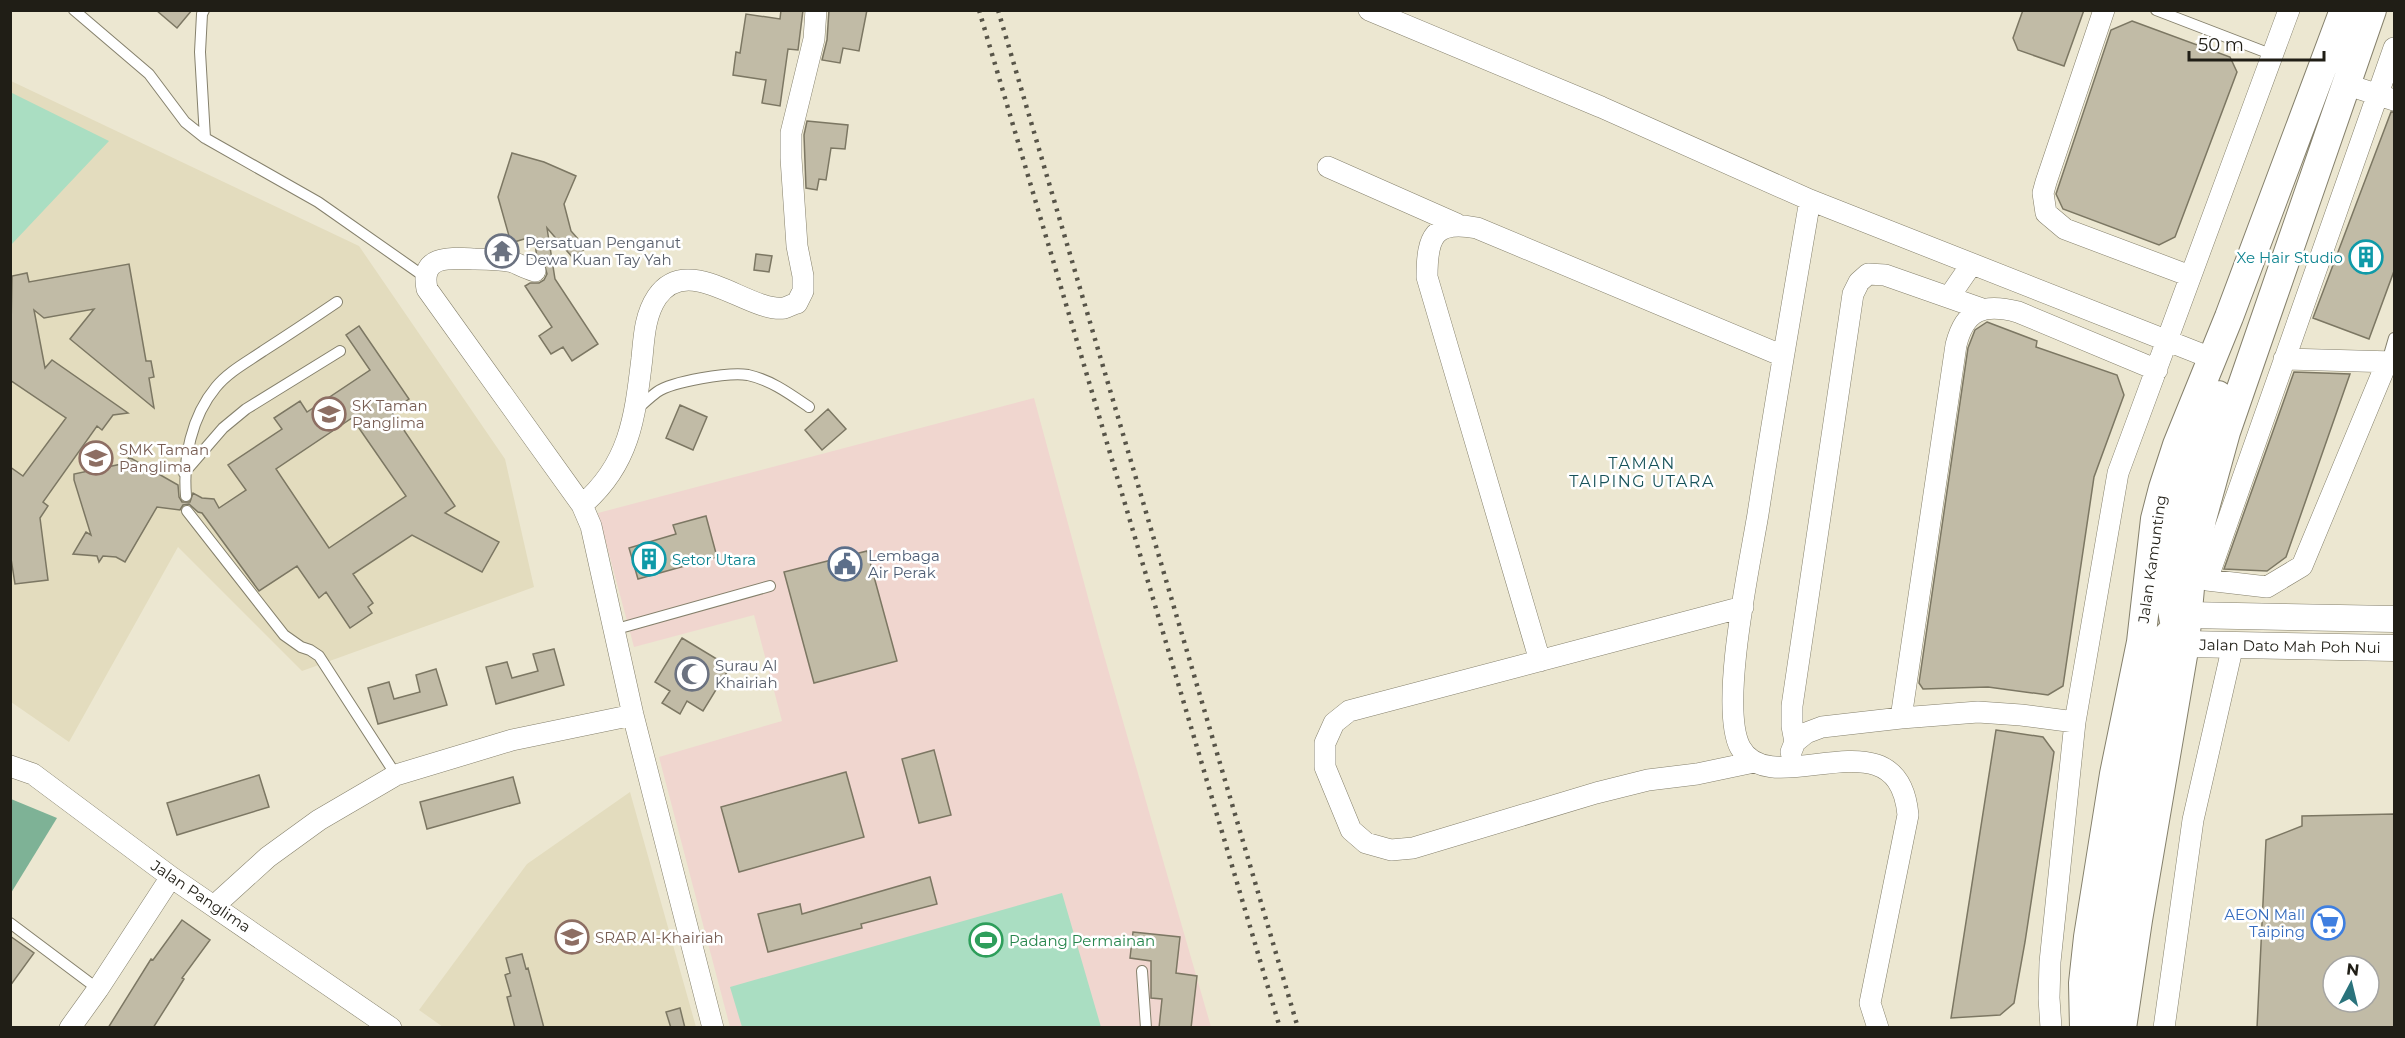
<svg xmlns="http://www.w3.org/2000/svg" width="2405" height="1038" font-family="Montserrat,sans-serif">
<rect width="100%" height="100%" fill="#ece7d1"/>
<!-- built -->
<path fill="#e3dcbe" d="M11,81l348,165 146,213 29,128 -232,84 -124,-124 -109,195 -58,-40z
M630,792l66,235h-253l-24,-17 108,-146z"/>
<!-- industrial -->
<path fill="#f0d6cf" d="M1034,398l65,240 112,389h-481l-71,-270 123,-36 -28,-106 -120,32 -36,-134z"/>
<!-- green -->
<path fill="#aadec2" d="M10,92l99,49 -98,104h-1z
M1062,893l39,134h-359l-12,-40z"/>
<!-- forest -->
<path fill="#7eb296" d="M11,799l46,19 -46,75z"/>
<!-- building -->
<path fill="#c1bba6" stroke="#7c7763" stroke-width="1.5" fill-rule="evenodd" d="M156,10h36l-15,18z
M781,10h22l-5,40 -10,-1 -8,57 -18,-3 4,-23 -33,-5 3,-23 4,1 6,-39 34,5z
M829,10h38l-8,41 -16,-3 -3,15 -18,-3 5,-20z
M2023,10h61l-20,56 -46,-16 -5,-12z
M2132,21l98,36 7,15 -62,165 -16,8 -96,-36 -7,-15 55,-164z
M2391,112h3v159l-25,68 -56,-21z
M807,121l41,4 -3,24 -14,-1 -5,32 -7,-1 -2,11 -11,-2 -2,-53z
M512,153l32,9 32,14 -12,28 7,27 15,17 -13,10 -26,-30 8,51 43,65 -26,17 -9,-14 -12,7 -12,-18 13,-9 -27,-41 5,-3h9l5,-3 3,-6 -3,-11 -7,-5 -3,-22 -23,7 -13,-46z
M756,254l16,2 -3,16 -15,-2z
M129,264l17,97h5l3,16 -5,1 5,30 -84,-69 24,-30 -50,9 -10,-8 11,58 7,-8 76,53 -15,2 -11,15 -5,-4 -54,76 5,4 -8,12 8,62 -33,4 -5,-32v-85l13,9 43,-58 -56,-38 2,-104 15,-3 2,9z
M1987,322l50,19 -1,6 81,28 7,20 -30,82 -31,209 -15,9 -60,-8 -65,2 -4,-6 49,-335 7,-18z
M359,326l50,73 -18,12 64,95 -10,7 54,29 -17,30 -70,-37 -59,39 20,29 -5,4 4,6 -22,15 -24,-36 -7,6 -22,-32 -38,25 -57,-78 -4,-1 -9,-8 -6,1 -3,5 -23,-3 -32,55 -9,-5 -13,-1 -4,6 -2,-6 -24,-2 13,-22 5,3 -17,-55v-6l52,-11 3,-6 49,28 1,12 3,5h8l3,-9 9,5 12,1 5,9 27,-18 -18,-25 54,-36 -8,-11 26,-17 7,11 63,-42 -24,-35zM352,418l54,78 -77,52 -53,-79z
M2294,372l56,2 -64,183 -19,14 -43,-2z
M680,405l27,12 -14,33 -27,-12z
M828,409l18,20 -24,21 -17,-20z
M706,516l11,41 -79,22 -9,-31 47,-14 -3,-9z
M867,551l30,110 -83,22 -30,-111z
M682,638l48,29 -27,44 -16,-10 -7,13 -18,-11 8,-12 -15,-9z
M554,649l10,36 -68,19 -10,-37 21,-5 5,16 26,-7 -5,-17z
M436,669l11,36 -69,19 -10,-36 21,-6 5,17 26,-7 -4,-17z
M1996,730l47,7 11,15 -29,190 -11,61 -14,12 -49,3z
M934,750l17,65 -32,8 -17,-64z
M846,772l18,65 -125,35 -18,-65z
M259,775l10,32 -92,28 -10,-32z
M513,777l7,26 -93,26 -7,-27z
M2394,814v214h-137l9,-188 36,-14v-10zM2333,966h36v36h-36z
M930,877l7,27 -76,20 1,4 -94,24 -10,-38 42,-10 2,10z
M182,920l28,20 -28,38 2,1 -31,49h-45l43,-69 2,1z
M1133,932l47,5 -4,36 21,3 -6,52h-32l3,-29 -11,-1v-37l-21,-3z
M10,936l24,17 -24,33z
M522,954l4,15 2,-1 16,60h-29l-8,-31 4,-1 -6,-21 5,-2 -4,-15z
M680,1008l5,20h-14l-5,-16z"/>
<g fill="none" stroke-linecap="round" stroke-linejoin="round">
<!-- service casing -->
<g stroke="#85806c" stroke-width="12">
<path id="service" d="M74,10l75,64 36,48 20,16 113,64 107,75
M204,10l-2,4 -2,38 5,86
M2156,10l117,45
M2387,362l7,-24
M636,410c7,-6 14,-13 21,-18 16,-11 72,-20 91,-17 23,5 42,19 61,32
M184,473l39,-45 23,-19 94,-58
M186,496c-3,-37 5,-79 30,-109 12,-15 31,-25 47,-36 25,-16 49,-32 74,-49
M187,511l97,124 17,12 9,3 9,6 77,119
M613,630l157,-44
M10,923l88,66
M1142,971l4,57"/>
</g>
<!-- minor casing -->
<g stroke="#85806c" stroke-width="22">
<path id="minor" d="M1369,10l232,97 209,93 401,158
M2104,10l-58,172 -3,11 3,20 19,16 125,47
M2345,84l49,16
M1328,167l129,57
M1810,200c-18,105 -36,209 -52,314 -8,49 -39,192 -18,233 31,59 158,-40 168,68l-38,188 8,25
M535,271c-8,-2 -15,-6 -22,-9 -12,-3 -26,-3 -38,-3 -24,-1 -55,-5 -48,30l155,216 9,21 42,189 80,313
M1949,297l22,-32
M2284,359l110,3
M2387,362l-85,204 -35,21 -60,-7 187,-532
M582,505c48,-41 53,-88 60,-147 2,-22 3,-43 15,-61 31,-46 92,16 127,11 4,-1 9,-4 13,-5l6,-12v-15l-6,-30 -6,-88v-25l23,-94 2,-29
M1743,607l-394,104 -15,12 -9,20v24l26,63 15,13 25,7 22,-2 183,-55 52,-13 49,-6 57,-12
M1540,661l-113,-384c0,-41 7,-57 50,-49l306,128
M1901,718l55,-373c9,-36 28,-42 62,-33l139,58
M1795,742l-3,-16v-20l61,-412 6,-12 9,-8 17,1 97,34
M1791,752l4,-10 11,-9 16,-6 79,-9 77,-6 43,3 54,7
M10,766l23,8 138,103 220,151
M214,906l54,-49 51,-37 77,-45 116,-35 121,-25
M70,1028l28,-39 73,-112
M2051,1028l-2,-30 1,-36 25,-240 43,-249 171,-463
M2164,1028l29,-208 40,-175"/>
</g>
<!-- tertiary casing -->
<g stroke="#85806c" stroke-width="27">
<path id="tertiary" d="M2187,615l207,4
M2185,644l209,4"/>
</g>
<!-- secondary casing -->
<g stroke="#85806c" stroke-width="30">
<path id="secondary" d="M2175,626c-17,-71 20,-164 43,-231
M2084,1028l-1,-45 5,-46 26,-163 27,-132 14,-123 8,-31 14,-43 52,-128 115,-307
M2099,1028l40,-271 24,-116 24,-26
M2122,1028l16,-108 47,-276 5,-56 12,-69 24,-87 146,-422"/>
</g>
<!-- service -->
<use href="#service" stroke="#fff" stroke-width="10"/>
<!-- minor -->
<use href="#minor" stroke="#fff" stroke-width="21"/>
<!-- tertiary -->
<use href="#tertiary" stroke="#fff" stroke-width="26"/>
<!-- secondary -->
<use href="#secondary" stroke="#fff" stroke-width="28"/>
<!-- rail -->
<path stroke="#575448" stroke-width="4.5" stroke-dasharray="3 6" stroke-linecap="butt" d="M979,10l301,1018
M998,10l300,1018"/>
</g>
<!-- icons -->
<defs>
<g id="temple-ring" transform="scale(1.725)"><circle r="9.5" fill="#fff" stroke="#6b7280" stroke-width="1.5"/><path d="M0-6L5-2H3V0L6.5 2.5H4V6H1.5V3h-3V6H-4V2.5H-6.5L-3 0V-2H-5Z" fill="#6b7280"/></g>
<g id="building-ring" transform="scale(1.725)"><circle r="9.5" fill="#fff" stroke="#0f9aa8" stroke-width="1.5"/><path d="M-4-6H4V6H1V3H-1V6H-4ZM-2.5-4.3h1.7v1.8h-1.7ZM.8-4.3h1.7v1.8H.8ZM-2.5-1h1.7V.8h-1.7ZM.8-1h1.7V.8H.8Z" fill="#0f9aa8"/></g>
<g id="school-ring" transform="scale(1.725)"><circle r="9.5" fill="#fff" stroke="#8d6e63" stroke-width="1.5"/><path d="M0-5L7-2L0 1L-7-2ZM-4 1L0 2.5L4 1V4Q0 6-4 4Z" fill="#8d6e63"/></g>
<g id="civic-ring" transform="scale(1.725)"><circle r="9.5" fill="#fff" stroke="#5c6f8a" stroke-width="1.5"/><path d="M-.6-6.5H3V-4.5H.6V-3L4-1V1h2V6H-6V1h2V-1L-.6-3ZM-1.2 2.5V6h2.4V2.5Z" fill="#5c6f8a"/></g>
<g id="mosque-ring" transform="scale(1.725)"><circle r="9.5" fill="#fff" stroke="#6b7280" stroke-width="1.5"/><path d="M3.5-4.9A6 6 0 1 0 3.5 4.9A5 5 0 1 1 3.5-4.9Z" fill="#6b7280"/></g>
<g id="supermarket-ring" transform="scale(1.725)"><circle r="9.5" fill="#fff" stroke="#3f7fe0" stroke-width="1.5"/><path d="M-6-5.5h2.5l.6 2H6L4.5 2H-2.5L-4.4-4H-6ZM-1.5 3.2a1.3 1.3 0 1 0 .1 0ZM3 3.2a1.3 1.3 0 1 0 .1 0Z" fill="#3f7fe0"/></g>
<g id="stadium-ring" transform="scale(1.725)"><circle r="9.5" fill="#fff" stroke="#2e9e5b" stroke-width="1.5"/><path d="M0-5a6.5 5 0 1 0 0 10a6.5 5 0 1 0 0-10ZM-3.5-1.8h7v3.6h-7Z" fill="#2e9e5b"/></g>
</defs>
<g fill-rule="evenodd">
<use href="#temple-ring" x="502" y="251"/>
<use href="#building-ring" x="2366" y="257"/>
<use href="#school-ring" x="329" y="414"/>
<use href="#school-ring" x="96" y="458"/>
<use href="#building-ring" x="649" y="559"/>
<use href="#civic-ring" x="845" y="564"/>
<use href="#mosque-ring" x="692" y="674"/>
<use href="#supermarket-ring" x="2328" y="923"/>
<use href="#school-ring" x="572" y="937"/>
<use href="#stadium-ring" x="986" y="940"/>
</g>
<g text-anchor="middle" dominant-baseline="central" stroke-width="5" stroke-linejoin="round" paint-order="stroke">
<!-- worship labels -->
<g font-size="15" fill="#5b616d" stroke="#fff" text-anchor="start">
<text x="525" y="242">Persatuan Penganut<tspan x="525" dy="17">Dewa Kuan Tay Yah</tspan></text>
<text x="715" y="665">Surau Al<tspan x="715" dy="17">Khairiah</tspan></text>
</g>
<!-- culture labels -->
<g font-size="15" fill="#0d838f" stroke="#fff" text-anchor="end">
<text x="2343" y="257">Xe Hair Studio</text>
<text x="672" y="559" text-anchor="start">Setor Utara</text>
</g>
<!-- education labels -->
<g font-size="15" fill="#785e54" stroke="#fff" text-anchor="start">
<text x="352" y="405">SK Taman<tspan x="352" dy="17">Panglima</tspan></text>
<text x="119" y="449">SMK Taman<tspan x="119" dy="17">Panglima</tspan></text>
<text x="595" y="937">SRAR Al-Khairiah</text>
</g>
<!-- service labels -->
<g font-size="15" fill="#4e5e75" stroke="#fff" text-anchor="start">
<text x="868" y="555">Lembaga<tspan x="868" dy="17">Air Perak</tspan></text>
</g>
<!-- street labels -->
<g font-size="15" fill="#201e16" stroke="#fff">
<text transform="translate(2152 559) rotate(-82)">Jalan Kamunting</text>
<text transform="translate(2290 646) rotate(1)">Jalan Dato Mah Poh Nui</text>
<text transform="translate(201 896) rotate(34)">Jalan Panglima</text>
</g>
<!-- shop labels -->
<g font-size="15" fill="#366cbe" stroke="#fff" text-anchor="end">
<text x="2305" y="914">AEON Mall<tspan x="2305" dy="17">Taiping</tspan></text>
</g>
<!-- leisure labels -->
<g font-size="15" fill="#27864d" stroke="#fff" text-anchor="start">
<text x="1009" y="940">Padang Permainan</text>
</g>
<!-- neighbourhood labels -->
<g font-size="16" letter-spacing="1.5" fill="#18535a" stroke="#fff">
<text x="1642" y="463">TAMAN<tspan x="1642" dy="18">TAIPING UTARA</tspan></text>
</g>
</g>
<!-- border -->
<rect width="2405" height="1038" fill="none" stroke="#201e16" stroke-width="24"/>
<!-- north arrow -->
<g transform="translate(2351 984) rotate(7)"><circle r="28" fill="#ffffff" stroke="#a6a5a2" stroke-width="1.5"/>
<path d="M0-4.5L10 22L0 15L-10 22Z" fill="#2a737c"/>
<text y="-9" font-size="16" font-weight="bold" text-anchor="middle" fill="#201e16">N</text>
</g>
<!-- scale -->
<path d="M2189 51v9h135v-9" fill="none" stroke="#201e16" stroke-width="3"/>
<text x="2198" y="51" font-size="18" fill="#201e16" stroke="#ffffff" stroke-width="4.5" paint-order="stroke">50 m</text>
</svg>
